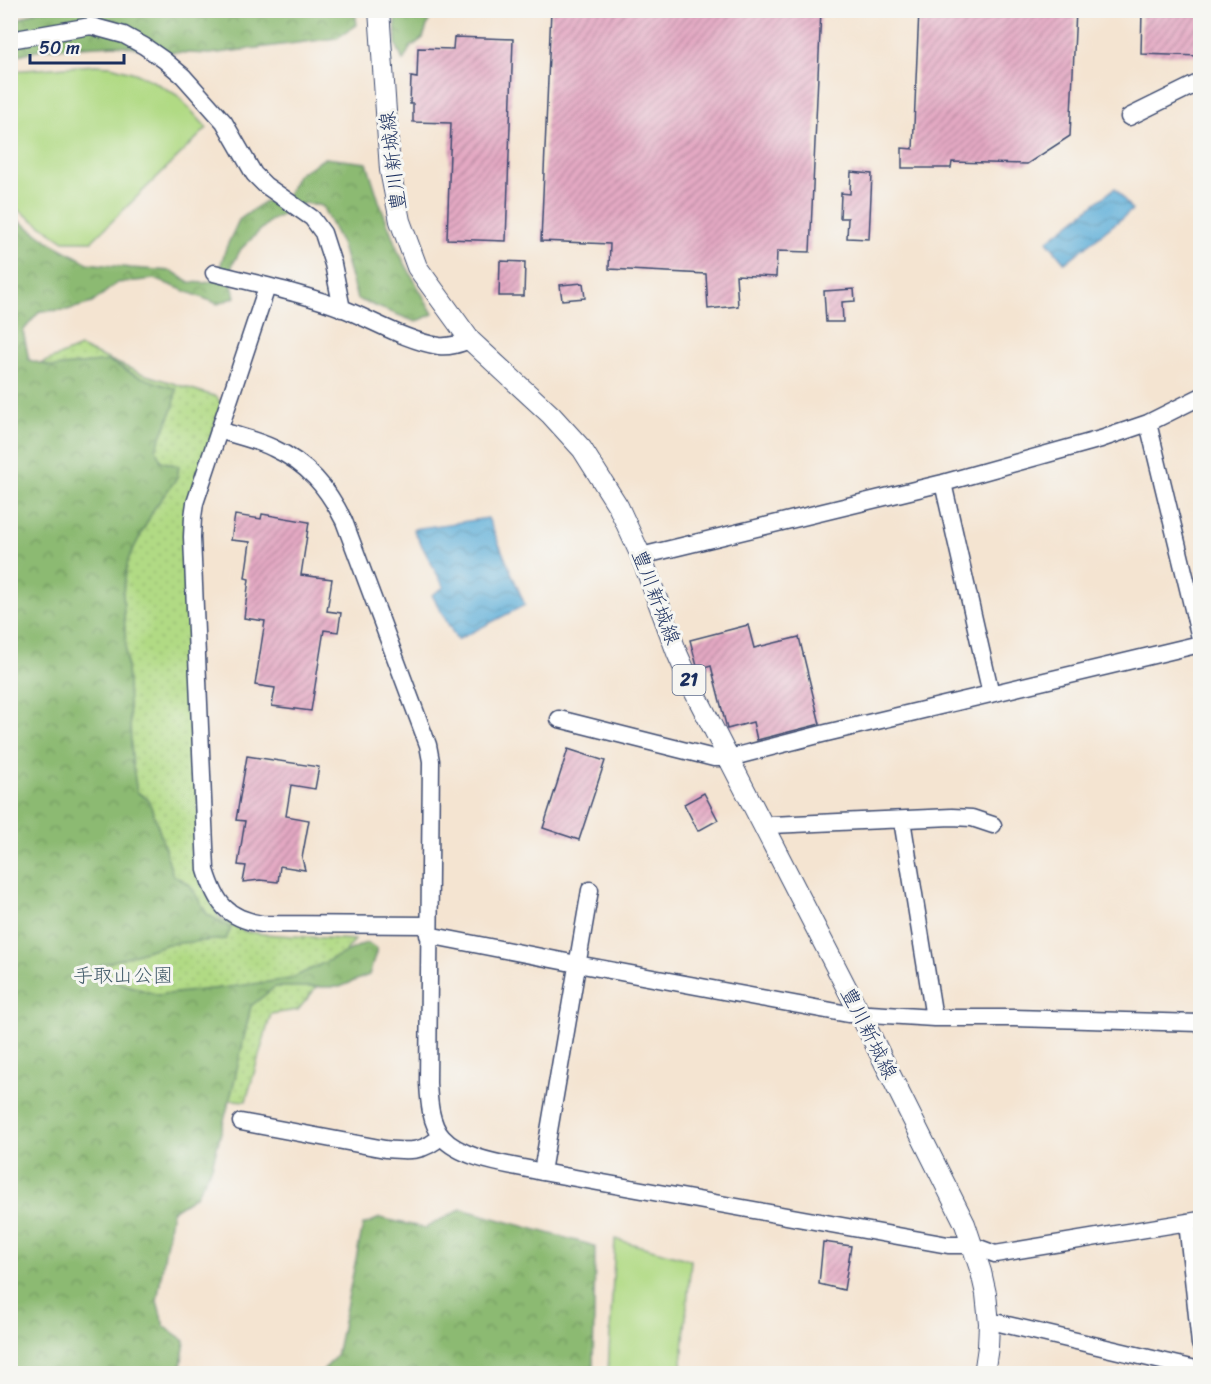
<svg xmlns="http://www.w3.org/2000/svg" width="1211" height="1384" font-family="Sriracha,'Klee One',sans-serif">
<defs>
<pattern id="green-dots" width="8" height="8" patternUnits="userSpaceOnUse" patternTransform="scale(1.5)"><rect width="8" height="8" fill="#b1da84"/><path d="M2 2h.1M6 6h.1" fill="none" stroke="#98bb74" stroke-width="1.8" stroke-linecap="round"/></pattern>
<pattern id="forest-crowns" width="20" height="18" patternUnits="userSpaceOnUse" patternTransform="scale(1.5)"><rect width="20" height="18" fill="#8cba72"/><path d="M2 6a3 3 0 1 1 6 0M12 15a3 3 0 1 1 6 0" fill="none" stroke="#729861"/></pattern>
<pattern id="water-waves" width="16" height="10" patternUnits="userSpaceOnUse" patternTransform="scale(1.5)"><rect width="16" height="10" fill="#5daed8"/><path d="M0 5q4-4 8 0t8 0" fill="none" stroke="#4c8eb2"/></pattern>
<pattern id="building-hatch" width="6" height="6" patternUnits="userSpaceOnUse" patternTransform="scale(1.5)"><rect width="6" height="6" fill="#e4a9c3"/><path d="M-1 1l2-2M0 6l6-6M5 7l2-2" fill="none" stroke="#b88aa2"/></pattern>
</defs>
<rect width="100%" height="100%" fill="#f6f6f2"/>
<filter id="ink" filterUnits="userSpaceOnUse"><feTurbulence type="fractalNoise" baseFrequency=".0167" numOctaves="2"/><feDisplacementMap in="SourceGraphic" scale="12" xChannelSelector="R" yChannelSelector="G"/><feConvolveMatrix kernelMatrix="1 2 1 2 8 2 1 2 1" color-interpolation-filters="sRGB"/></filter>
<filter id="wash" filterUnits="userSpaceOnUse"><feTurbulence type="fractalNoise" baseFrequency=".008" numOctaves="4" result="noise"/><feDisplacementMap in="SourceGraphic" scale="24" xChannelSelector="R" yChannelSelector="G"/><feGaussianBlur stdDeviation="1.35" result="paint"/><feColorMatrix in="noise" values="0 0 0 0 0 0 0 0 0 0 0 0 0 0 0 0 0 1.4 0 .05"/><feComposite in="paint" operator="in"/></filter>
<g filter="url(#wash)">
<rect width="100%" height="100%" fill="#f4e4d1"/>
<!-- green -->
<path fill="url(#green-dots)" stroke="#668471" stroke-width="1.5" d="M80,347l60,26 77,24 4,7 -30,94 9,381 19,38 24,14 20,3 92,6 -57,70 -27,4 -25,87 -106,-7 -129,-31v-687z"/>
<!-- forest -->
<path fill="url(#forest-crowns)" stroke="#547468" stroke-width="1.5" d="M39,10h316l2,15 -20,13 -127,16 -43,-2 -51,-7 -75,4 -30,8 -1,-34z
M395,11h37l-9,27 -13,10 -7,13 -7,-17z
M325,158l42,5 12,38 19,50 35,63 -17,8 -59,-23 -15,-53 -20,-40 -18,-3 -34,18 -29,28 -9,17v19l3,12 -17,7 -63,-25 -38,4 -25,20 -25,7 -27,1 -17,20 6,29 24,7 56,-6 26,14 41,14 -2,17 -18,43 5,12 18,5 -2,12 -23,31 -26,51 -5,32 9,168 5,32 11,7 8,21 17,55 17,10 17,29 24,14 -5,11 -58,5 -67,21 4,13 53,17 72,-8 60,-8 77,-37 10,7 -8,26 -29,12h-65l-24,19 -18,81 -21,79 -16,30 -24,15 -15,90 7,25 21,15 -5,32h-169l-1,-1158 43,29 35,19 43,5 41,3 17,11 16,1 11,-3 10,-32 13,-28 26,-19 17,5 15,-31z
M461,1209l134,37 -2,127h-272l15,-17 27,-131 17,-7 45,10z"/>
<!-- pitch -->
<path fill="#b1da84" stroke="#668471" stroke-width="1.5" d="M95,65l16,1 24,7 16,7 26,15 30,33 -115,113h-28l-53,-36v-134z
M615,1239l76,21 -10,113h-73z"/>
<!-- water -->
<path fill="url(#water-waves)" stroke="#3c6e9b" stroke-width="1.5" d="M1115,188l17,22 -67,53 -18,-22z
M488,518l37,87 -68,35 -25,-45 12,-8 -31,-58z"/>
<g id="blocks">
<!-- building -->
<path fill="url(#building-hatch)" d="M551,10h270l-11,242 -33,-1 -1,26 -40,-2 2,31 -30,3 -2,-35 -97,-5 1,-25 -69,-3z
M919,10h157l-6,126 -43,28 -75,-2 -1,6h-49v-20l11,1z
M1142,10h58v46l-59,-2z
M454,37l59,2 -7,202 -59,-2 4,-116 -38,-1v-18h-3l1,-27 6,1 1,-30 35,1z
M851,172l21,2 -3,65 -22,-1 1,-20h-8l1,-25 9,1z
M500,261l25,1 -1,34h-25z
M583,283l2,15 -23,2 -2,-15z
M854,289l1,12 -13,1 1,20h-17l-2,-31z
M262,514l47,8 -8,53 31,4 -5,32 14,2 -3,19 -14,-2 -13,81 -39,-5 3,-18 -20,-3 10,-64 -21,-3 5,-39 -4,-1 5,-36 -19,-2 4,-25 26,4z
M748,625l6,23 45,-11 21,87 -63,16 -4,-18 -26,7 -16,-63 -13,4 -8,-30z
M568,749l37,12 -26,79 -36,-12z
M247,756l72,11 -4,22 -24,-4 -5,31 23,4 -7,38 3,12 -25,-4 -2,16 -18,-2 -17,2 3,-16 -8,-1 7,-44 -9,-1z
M704,793l14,27 -20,11 -14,-27z
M823,1242l28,4 -7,44 -25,-6z"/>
</g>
</g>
<g filter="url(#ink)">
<use href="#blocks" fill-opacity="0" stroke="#3c4a6f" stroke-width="1.5"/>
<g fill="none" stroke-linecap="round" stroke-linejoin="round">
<!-- minor casing -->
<g stroke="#3c4a6f" stroke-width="19">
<path id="minor" d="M10,40l81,-14 33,9 20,11 20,14 19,16 41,46 30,52 11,11 47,33 11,15 10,31 9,45
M1129,117l71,-35
M214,273c43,11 88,20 130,36 30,12 63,32 95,37 11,1 20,-2 31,-6
M267,287l-72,216 -2,14 -1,20 14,333c10,33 20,48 56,54l167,1
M1148,423l52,215
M219,430c18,6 38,10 54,18 35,16 54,39 71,73l84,224 3,16 -3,322c1,17 2,40 14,54 20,23 70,28 100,35l406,73h23l24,9 205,-34
M943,483l48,211
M641,556l302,-73 158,-44 47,-16 52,-26
M559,719l155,39h15l93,-24 378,-90
M902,820l32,198
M764,828l7,-3 181,-8 20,1 21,7
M428,935l149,29 271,50h22l64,4h79l187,5
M241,1122l144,27c22,2 39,4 56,-13
M542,1172l48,-282
M1187,1222l13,122
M989,1323h10l201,47"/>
</g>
<!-- major casing -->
<g stroke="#3c4a6f" stroke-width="22">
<path id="major" d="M379,10l11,160 10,51 17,46 53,73 81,75 31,34 36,57 23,50 36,97 16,36 167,325 105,210 16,48 5,22 3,29 -1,24 -4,27"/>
</g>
<!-- minor -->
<use href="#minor" stroke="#fff" stroke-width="16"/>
<!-- major -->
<use href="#major" stroke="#fff" stroke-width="20"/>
</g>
</g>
<g text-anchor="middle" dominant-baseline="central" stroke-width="6" stroke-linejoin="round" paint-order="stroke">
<!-- shield labels -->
<rect fill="#f6f6f2" stroke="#5d6b8a" stroke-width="1.5" x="672.5" y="665" width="33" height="30" rx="4.5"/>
<g font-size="18" font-weight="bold" fill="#1b2f5e">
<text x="689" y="680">21</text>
</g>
<!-- street labels -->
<g font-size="20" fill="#1b2f5e" stroke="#f6f6f2">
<text transform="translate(393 161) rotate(-97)">豊川新城線</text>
<text transform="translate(656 597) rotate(69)">豊川新城線</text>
<text transform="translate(869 1033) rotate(63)">豊川新城線</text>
</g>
<!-- park labels -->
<g font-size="20" fill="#405a68" stroke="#f6f6f2">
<text x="123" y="975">手取山公園</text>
</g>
</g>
<!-- margin -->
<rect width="1211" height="1384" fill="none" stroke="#f6f6f2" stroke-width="36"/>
<!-- scale -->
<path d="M30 54v9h94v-9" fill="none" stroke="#1b2f5e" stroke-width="3"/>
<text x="39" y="54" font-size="18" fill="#1b2f5e" stroke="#f6f6f2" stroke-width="4.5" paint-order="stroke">50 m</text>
</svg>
